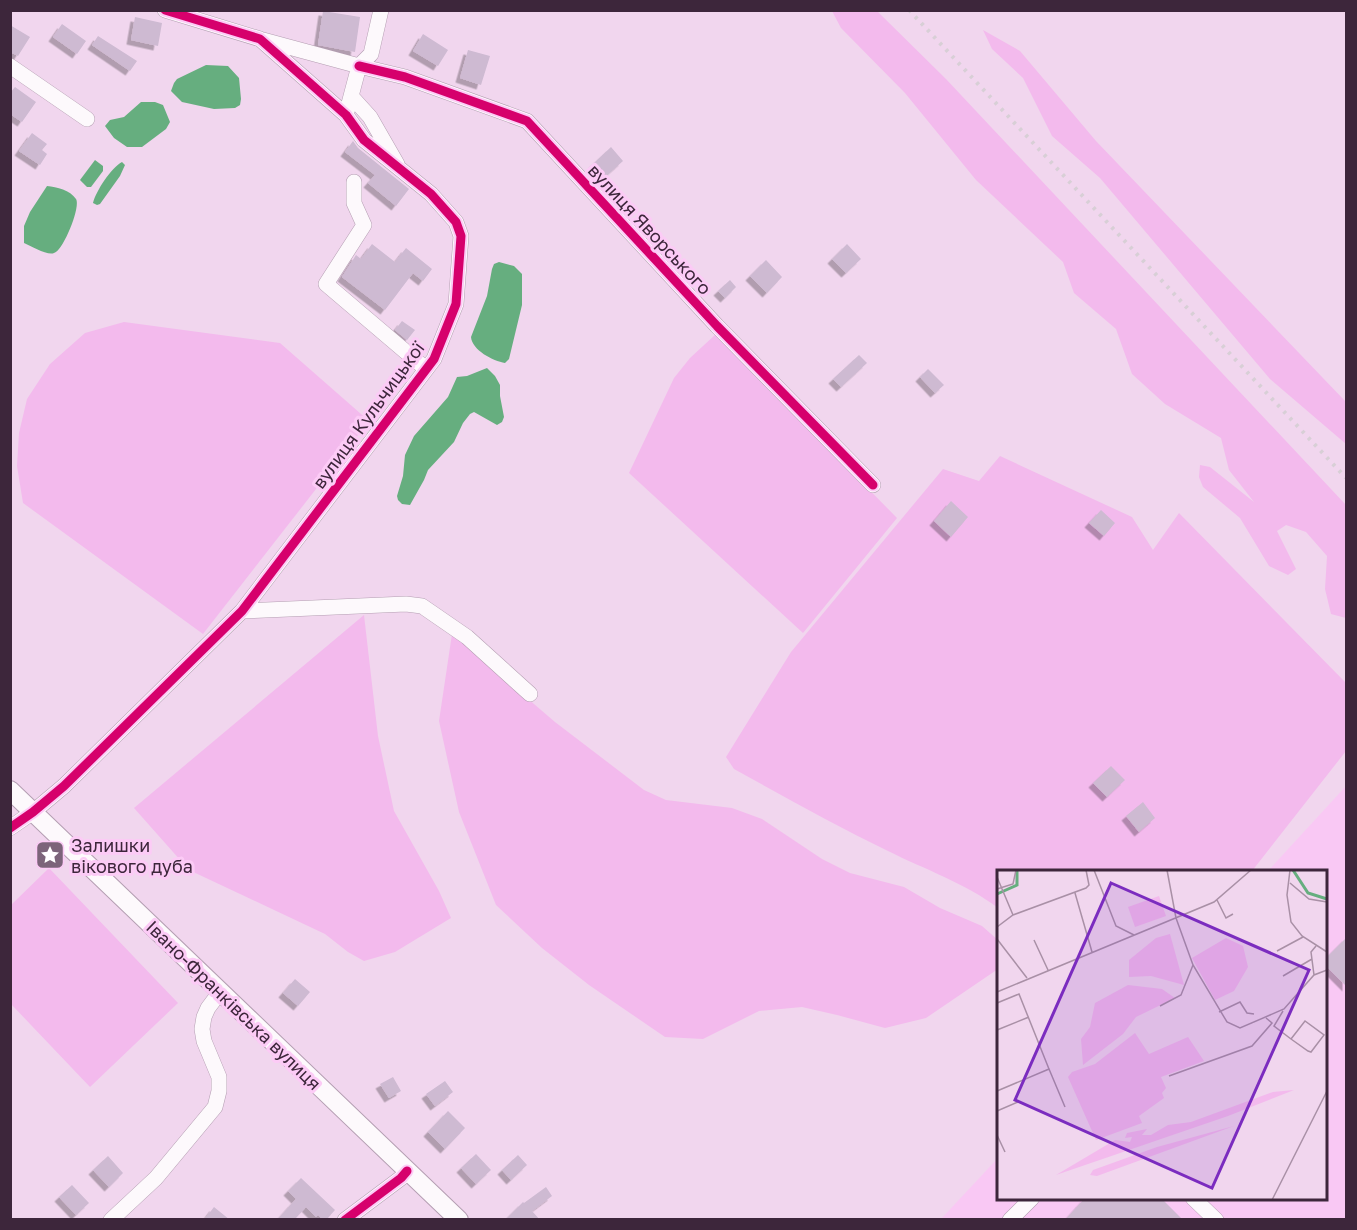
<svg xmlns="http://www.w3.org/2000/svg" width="1357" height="1230" font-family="'Golos Text',sans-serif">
<defs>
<filter id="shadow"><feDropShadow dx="-4.5" dy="4.5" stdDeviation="0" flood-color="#0004"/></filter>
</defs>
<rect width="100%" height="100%" fill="#f1d6ee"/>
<!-- built -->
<path fill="#f9c8f4" d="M1346,786v433l-406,1 58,-62v40h328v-326l-58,-1z"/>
<!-- green -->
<path fill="#f3baed" d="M832,11h45l69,68 400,426v113l-15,-4 -6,-25 2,-33 -21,-24 -20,-7 -9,6 19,38 -8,6 -19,-9 -29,-48 -37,-31 -4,-10 1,-12 10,2 44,35 -25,-32 -8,-32 -56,-34 -33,-30 -16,-45 -42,-36 -11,-31 -87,-82 -71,-87 -64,-65z
M983,30l37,21 76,90 250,261v42l-76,-65 -170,-201 -48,-42 -29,-58 -31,-29z
M124,322l156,21 89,78 -166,213 -180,-131 -6,-37 2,-33 8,-34 23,-35 35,-31z
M716,334l181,184 -94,115 -174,-160 45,-95 16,-20z
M1000,456l132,61 21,33 26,-37 167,170v68l-94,120 -254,1v36c-31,-24 -74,-39 -110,-57 -52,-25 -103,-54 -154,-82l-8,-12 65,-105 152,-183 36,12z
M364,615l14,121 16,75 45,80 12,27 -56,34 -31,9 -16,-9 -23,-18 -136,-64 -55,-62z
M452,634l103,88 89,68 22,10 66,8 30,11 60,40 28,14 54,14 36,21 42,18 16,14v29l-72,49 -41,10 -48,-13 -35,-8 -43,4 -56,28 -38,-2 -76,-52 -47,-37 -46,-43 -37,-93 -20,-91z
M49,868l129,135 -88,84 -79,-83v-99z"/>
<!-- water -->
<path fill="#66ae7f" d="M206,65l22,1 11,12 2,21 -1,6 -5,3 -21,1 -32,-7 -11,-11 3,-8 3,-4z
M141,102h14l8,3 7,17 -4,7 -24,18h-15l-13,-9 -9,-12 5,-6 14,-3z
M95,160l8,6v5l-12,16h-4l-7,-7z
M122,162l3,3 -5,11 -20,28 -3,1 -4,-2c3,-12 18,-35 29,-41z
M47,186c10,1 23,4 29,13 5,8 -13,52 -22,54 -6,3 -23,-7 -30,-10v-17l6,-14z
M499,262l15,4 8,8v31l-13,54 -4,4c-12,-2 -33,-13 -34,-26l16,-41 5,-27 2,-5z
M487,368l8,8 5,9v11l4,21 -2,5 -5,3 -23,-13 -4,2 -7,9 -9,19 -26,28 -4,10 -14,25 -8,-1 -4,-4 -1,-4 6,-20 2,-21 9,-19 34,-39 9,-20 10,-1z"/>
<!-- building -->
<path fill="#cebad2" filter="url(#shadow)" d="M323,11l37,6 -5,35 -37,-7z
M135,17l27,6 -4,23 -27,-6z
M62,24l24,17 -9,13 -24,-17z
M10,25l20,12 -12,19 -8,-4z
M423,34l25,16 -10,16 -25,-15z
M98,36l39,25 -7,10 -38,-26z
M468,50l22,6 -9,29 -21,-7z
M15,87l21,15 -14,20 -12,-8v-21z
M32,133l15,11 -5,6 5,4 -7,11 -21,-14z
M353,141l5,7 51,41 -13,17 -28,-23 7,-8 -30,-23z
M611,147l12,14 -18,16 -12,-13z
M372,244l23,18 11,-14 26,21 -9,12 -10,-8 -28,37 -43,-33 14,-22 5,4z
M847,244l14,15 -15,14 -14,-14z
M766,260l16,17 -15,16 -17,-17z
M730,280l6,7 -11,11 -7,-7z
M402,321l13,9 -8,10 -12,-10z
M859,355l8,8 -26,24 -8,-8z
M928,369l16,16 -9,8 -15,-16z
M951,501l17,16 -17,20 -17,-16z
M1101,510l14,13 -11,13 -15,-13z
M1111,766l14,14 -18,17 -14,-14z
M1143,802l12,16 -16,14 -13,-16z
M1347,937v50l-21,-21v-8z
M295,979l15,13 -12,14 -15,-13z
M393,1077l8,14 -12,7 -9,-14z
M445,1081l8,11 -18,14 -9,-12z
M448,1111l17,17 -20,21 -17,-17z
M476,1154l15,16 -15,14 -15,-16z
M518,1155l9,10 -16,15 -9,-10z
M108,1156l15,17 -14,14 -16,-17z
M301,1178l34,32 -9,10h-3l-5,-5 -2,2 -10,-10 -12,13h-17l19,-21 -8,-8z
M72,1185l17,18 -13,12 -17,-18z
M546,1187l6,9 -20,15 8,9h-35l18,-18 1,1z
M1085,1198h76l22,22h-118z
M214,1207l16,13h-26z"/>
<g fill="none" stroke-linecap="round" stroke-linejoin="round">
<!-- minor casing -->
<g stroke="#b49eb2" stroke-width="16">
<path id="minor" d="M263,40l96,26 12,-12 10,-44
M10,66l77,53
M351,96l19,21 27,47
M346,115l13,-49 46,11 122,44 190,205 156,159
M354,182v21l10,22 -38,59 100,85
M242,611l164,-7 16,2 45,31 63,57
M10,828l23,-16 31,-26 178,-175 192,-252 22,-55 5,-68 -5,-14 -25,-28 -67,-54 -18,-25 -86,-76 -95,-29
M1193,1198l23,22
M111,1220l45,-42 59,-71 4,-16v-14l-15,-36 -2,-12 2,-12 4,-9 12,-16
M345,1220l56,-42 6,-7
M1010,1220l22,-22"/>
</g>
<!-- major casing -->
<g stroke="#b49eb2" stroke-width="20">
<path id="major" d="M10,790l449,430"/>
</g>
<!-- minor -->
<use href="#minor" stroke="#fdf9fc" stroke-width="15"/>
<!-- major -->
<use href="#major" stroke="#fdf9fc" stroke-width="18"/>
<!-- rail -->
<path stroke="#d8cfd6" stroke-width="4" stroke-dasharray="3 6" stroke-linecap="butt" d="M909,10l437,468"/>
<!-- cycleway casing -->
<g stroke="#fccbf6" stroke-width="13">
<path id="cycleway" d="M359,66l46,11 122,44 190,205 156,159
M10,828l23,-16 31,-26 178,-175 192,-252 22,-55 5,-68 -5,-14 -25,-28 -67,-54 -18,-25 -86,-76 -95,-29
M345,1220l56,-42 6,-7"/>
</g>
<!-- cycleway -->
<use href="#cycleway" stroke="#d6006c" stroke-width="9"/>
</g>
<!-- icons -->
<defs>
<g id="sight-square" transform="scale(1.5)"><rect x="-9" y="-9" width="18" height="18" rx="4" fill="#7c647a" stroke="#fccbf6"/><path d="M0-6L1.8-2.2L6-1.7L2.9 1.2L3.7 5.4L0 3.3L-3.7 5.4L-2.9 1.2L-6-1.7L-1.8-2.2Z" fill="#fff"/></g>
</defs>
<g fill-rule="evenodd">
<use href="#sight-square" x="50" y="855"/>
</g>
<g text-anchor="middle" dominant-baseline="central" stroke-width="6" stroke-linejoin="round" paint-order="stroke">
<!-- street labels -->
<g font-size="18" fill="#3d263b" stroke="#fccbf6">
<text transform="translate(650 229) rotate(47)">вулиця Яворського</text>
<text transform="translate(368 415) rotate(-54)">вулиця Кульчицької</text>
<text transform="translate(234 1005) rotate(44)">Івано-Франківська вулиця</text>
</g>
<!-- poi labels -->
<g font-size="18" fill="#3d263b" stroke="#fccbf6" text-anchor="start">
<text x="71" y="845">Залишки<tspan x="71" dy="21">вікового дуба</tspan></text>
</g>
</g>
<!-- overview -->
<g transform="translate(997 870)">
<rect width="330" height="330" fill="#f1d6ee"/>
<path d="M162,26l7,20 -31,11 -7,-20zM173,64l14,51 -33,-9 -22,1v-17l27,-22zM229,68l17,8 5,21 -14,24 -19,9 -23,-42zM131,115l34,4 13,9 -39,19 -13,17 -40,31 -2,-26 9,-12 5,-24zM138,163l14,21 39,-17 16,24 -43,16 5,11 -4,5 2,5 -25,18 3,7 -46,17 -28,-63 4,-5 23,-8zM297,220l-66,26 -172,59 59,-35 15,2 2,-5 -7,1 2,-5 20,-4 -5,6h9l17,-10 23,-3 82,-30zM237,256l-137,50 -7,-1 3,-5 64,-23z" fill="#f3baed"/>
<path fill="none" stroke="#66ae7f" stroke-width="3" d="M296,0l15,23 19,6M0,24l20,-9v-15"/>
<path fill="none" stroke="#a990a6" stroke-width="1.5" d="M97,0l22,56 18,9M170,0l9,48 17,47 34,57 13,6 44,-19 30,-34 13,-5M293,0l-3,25 4,27 11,14 25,16M0,7l16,38M293,13l19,16 18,3M0,19l16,-5 3,-14M78,23l17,59M220,30l9,18 7,-4M0,57l16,-12 73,-27 3,-3 -3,-15M0,69l30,39M37,70l14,30M280,81l26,-14M317,105l-3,-23 5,-6M286,106l29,-17M0,122l217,-90 37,-32M0,133l22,-9 30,75 -52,22M163,136l21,-11 12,-30M286,141l-9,15 17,13 17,12 3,1 13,-17 -19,-14 -14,18M222,142l21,-10 7,11 7,1M0,160l32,-13M52,199l16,38M172,206l83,-30 20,-23 -6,-5M0,241l21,-9M0,265l8,17M275,330l55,-109"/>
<path fill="#7b2cbf" fill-opacity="0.15" stroke="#7b2cbf" stroke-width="3" d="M114,13l198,87 -97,218 -197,-88z"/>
<rect width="330" height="330" fill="none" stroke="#3d263b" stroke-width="3"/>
</g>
<!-- border -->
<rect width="1357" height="1230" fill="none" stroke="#3d263b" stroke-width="24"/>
</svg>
